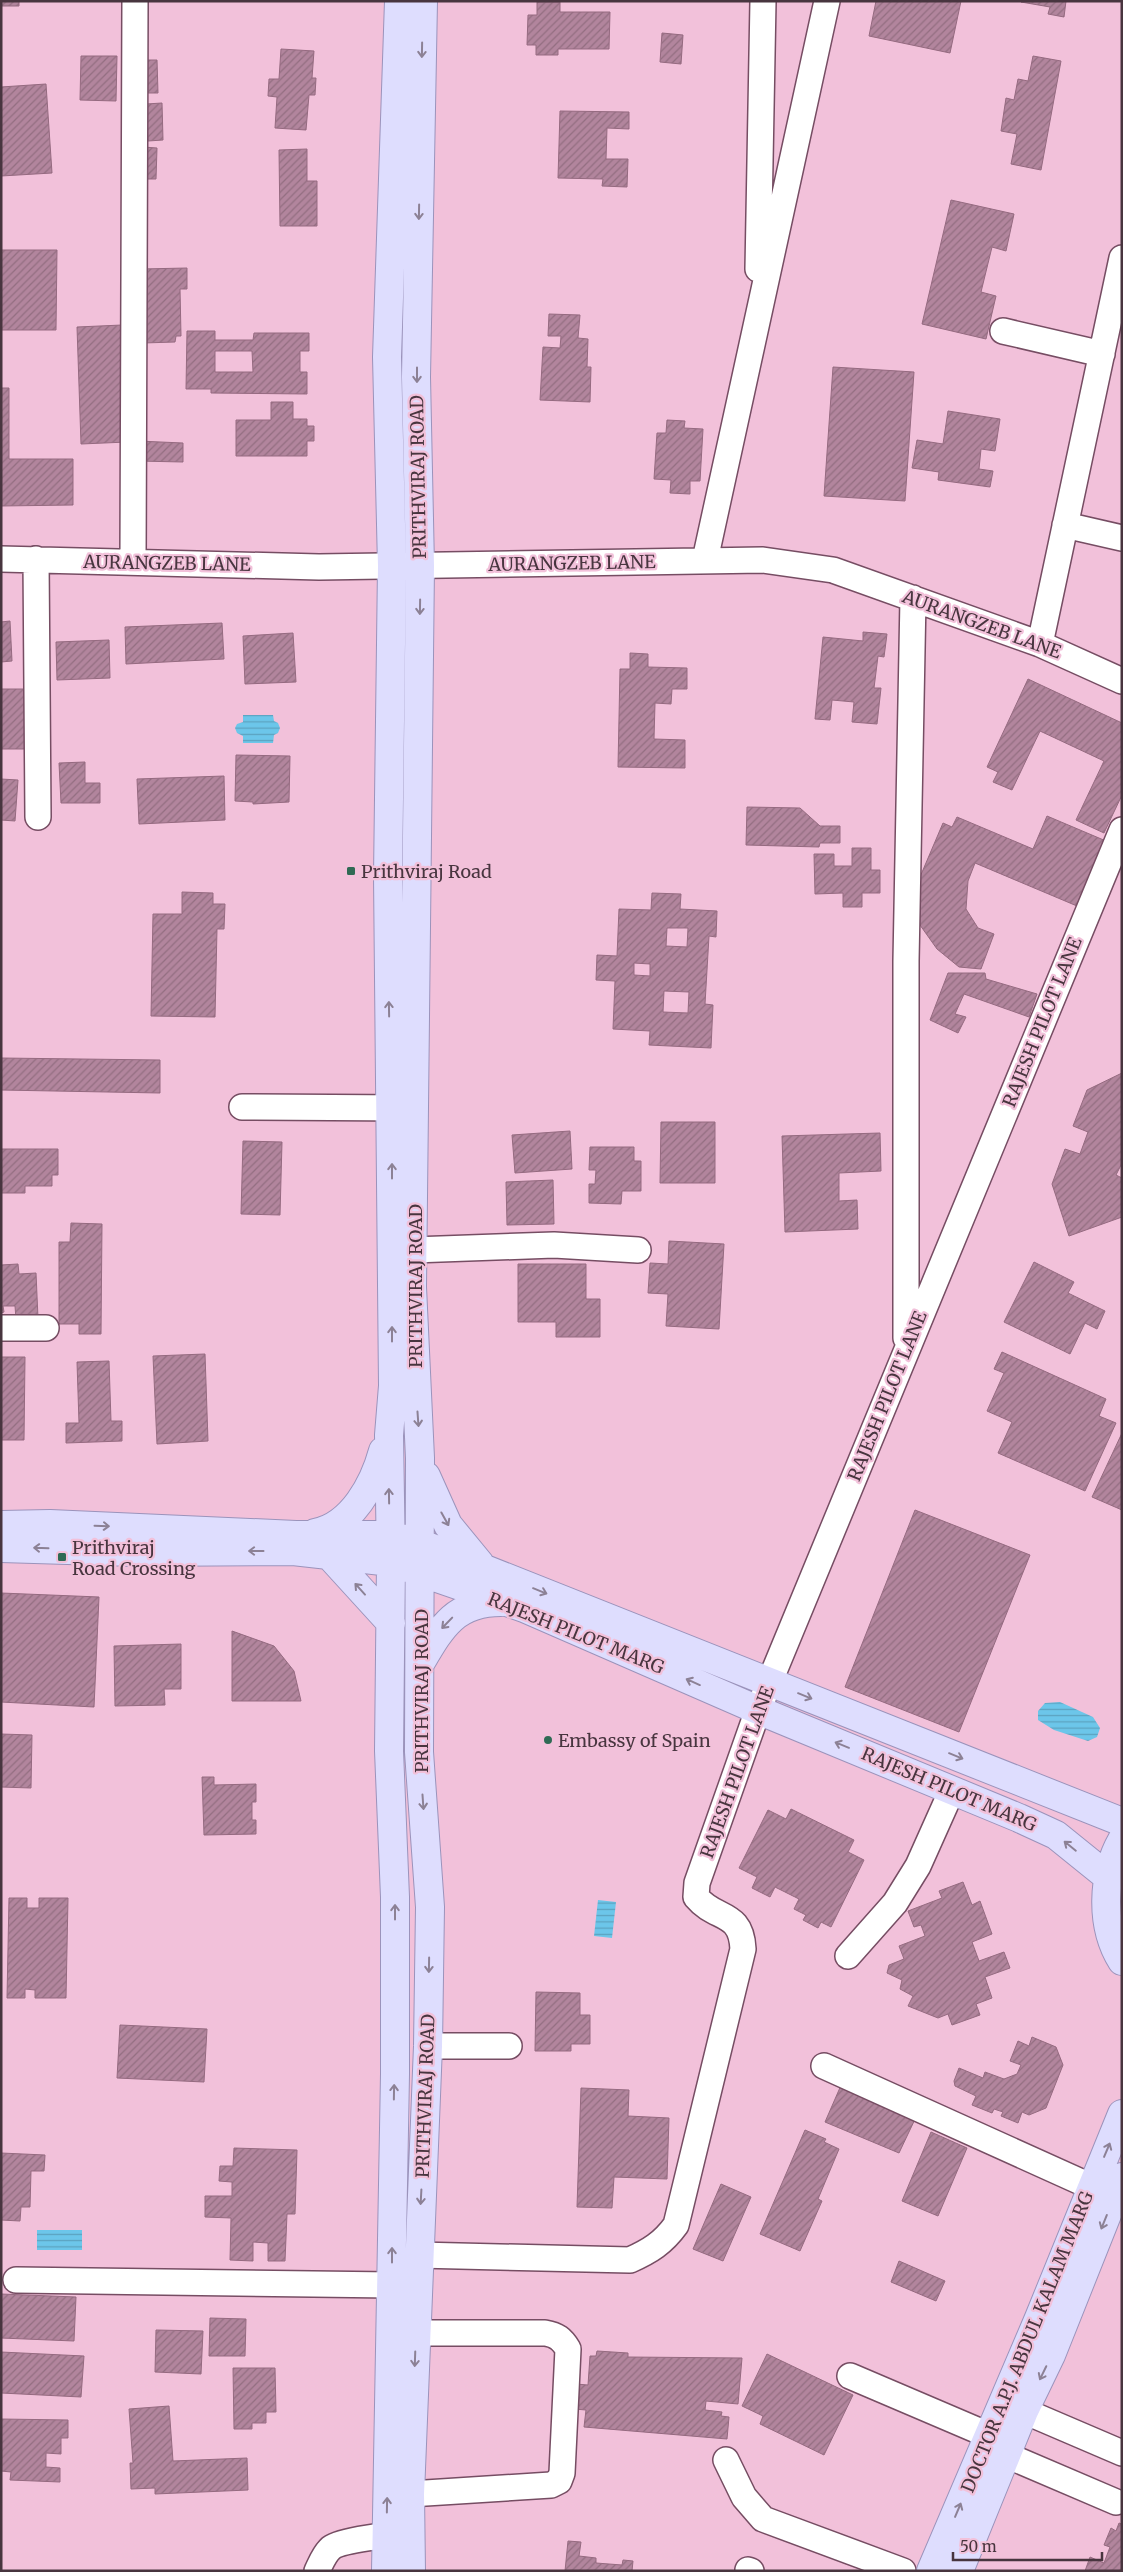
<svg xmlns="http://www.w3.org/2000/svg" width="1123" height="2572" font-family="Merriweather,serif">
<defs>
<pattern id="water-rules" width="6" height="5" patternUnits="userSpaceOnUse" patternTransform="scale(1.25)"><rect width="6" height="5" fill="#6cc6ea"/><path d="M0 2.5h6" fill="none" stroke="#5ba2bf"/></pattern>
<pattern id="building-hatch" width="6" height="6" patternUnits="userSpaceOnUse" patternTransform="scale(1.25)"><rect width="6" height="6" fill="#b2859d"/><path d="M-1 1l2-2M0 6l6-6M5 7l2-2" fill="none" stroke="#936e81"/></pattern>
</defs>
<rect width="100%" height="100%" fill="#f2c1da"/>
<!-- water -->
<path fill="url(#water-rules)" d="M243,715h30l1,6 4,2 2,5 -2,5 -4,2 -1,8h-30v-7l-6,-3 -2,-5 2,-4 6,-2z
M1060,1702l33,15 7,11 -3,9 -9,4 -34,-11 -16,-10v-9l7,-8z
M598,1900l18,2 -4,36 -18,-2z
M37,2230h45v20h-45z"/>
<!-- building -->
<path fill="url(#building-hatch)" stroke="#956a80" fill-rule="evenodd" d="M1,1h18v5h-18z
M876,1h85l-11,52 -81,-17z
M1066,1l-2,16 -16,-3 2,-7 -29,-5z
M537,2h23v10h50l-1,37h-51v6h-22v-10h-9l1,-30h9z
M662,33l21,2 -2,29 -21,-2z
M281,49l33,2 -2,27h4l-1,17h-6l-3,35 -31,-2 2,-31 -9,-1 1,-17h10z
M81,56h36l-1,45 -36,-1z
M1033,56l28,5 -20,109 -30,-6 6,-30 -16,-3 5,-33 8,2 4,-21 10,2z
M145,60h12l1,33h-13z
M46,84l6,89 -51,3v-89z
M162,103l1,37 -15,1 -2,-37z
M560,111l69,1v17l-22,-1 -1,31h22l-1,28 -25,-1 1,-7 -45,-1z
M143,147l14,1 -1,31h-14z
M307,149v32h10v45h-37l-1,-76z
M951,200l63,14 -8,37 -14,-4 -11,45 15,4 -10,43 -64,-15z
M1,250h56l-1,80h-55z
M187,268v21h-7l1,47h-5l-1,6 -32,1 -2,-74z
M549,314l31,1 -2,23 10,1 -1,28h4l-1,35 -50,-2 3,-53 17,1 1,-12h-13z
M122,325l5,117 -46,2 -4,-117z
M187,331h28v9h38l1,-7h55v18h-9v21h7v22l-96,-1v-4h-25zM215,351h37l1,21h-38z
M833,367l81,5 -9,129 -81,-5z
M1,388h8v71h64v46l-72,1z
M271,402h22v17h14v7h7v15h-7v15h-71v-36h35z
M948,411l52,8 -5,32 -14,-2 -2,20 14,2 -3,16 -52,-7 1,-8 -27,-4 5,-28 26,4z
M667,420l18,1 -1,7 19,1 -3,52h-10v13l-20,-1 1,-13 -17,-1 3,-46h9z
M138,441l45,2v19l-46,-1z
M10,621l2,40 -11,1v-40z
M222,623l2,36 -98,5 -1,-37z
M863,632l24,2 -3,23 -6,-1 -4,32h7l-4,36 -25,-2 2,-20 -22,-2 -2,20 -15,-1 8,-82 40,4z
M293,633l3,49 -51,2 -2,-48z
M109,640l1,38 -53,2 -1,-38z
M630,653l18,1v13l39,1v21h-15l-1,15 -16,-1 -1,36 31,1v28l-67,-1 2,-98h10z
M1028,679l94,44v72l-18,38 -28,-13 28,-59 -64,-30 -28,59 -19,-8 5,-10 -11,-5z
M1,689h26v60h-26z
M236,755l54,1 -1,46 -36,2v-2l-18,-1z
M85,762v21h15v20h-39l-2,-40z
M224,776l1,44 -86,4 -2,-45z
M1,779l17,1 -3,41 -14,-1z
M747,807l53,1 20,18h20v17h-20l-1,4 -73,-2z
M1047,816l59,25 -29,65 -102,-43 -7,18 -2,28 12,19 16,6 -13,35 -22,-2 -22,-18 -22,-31 2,-34 26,-61 9,4 5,-10 76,32z
M852,848h19v22h9v23h-18v14h-19v-14l-28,1 -1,-40h20v12h18z
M182,892l31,1v11h12l-1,25h-7l-2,88 -64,-1 2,-102h29z
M652,893l29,1 -1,15 37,2 -1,26 -7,-1 -4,68 8,1 -2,43 -62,-3 1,-14 -37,-2 2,-48 -19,-1 1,-25 20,1 2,-47 32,1zM667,928h21l-1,19 -21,-1zM634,963l16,1v12l-16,-1zM664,991l25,1 -1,21 -25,-1z
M948,973h37l1,6 51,15 -8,23 -65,-23 -9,20 11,3 -8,16 -28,-13z
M1,1058l159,2v33l-159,-3z
M1122,1073v90l-6,12 6,3v39l-53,19 -17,-52 13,-35 15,5 8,-22 -15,-6 14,-36z
M661,1122h54v61h-55z
M570,1131l2,38 -57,4 -3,-38z
M880,1133l1,38 -42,2v28l18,-1 1,29 -73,3 -3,-96z
M243,1141l39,1 -2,73 -39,-1z
M590,1147h44v14h7v30h-19l-1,13 -32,-1v-19h6l1,-14h-7z
M1,1149h57v26h-6v11h-27v7h-24z
M553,1180l1,44 -47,1 -1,-43z
M71,1223l31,1 -1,110h-22v-10h-20v-82h11z
M669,1241l55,3 -5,85 -53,-3 2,-32 -20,-1 2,-30 18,1z
M1034,1262l40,20 -6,11 37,18 -8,18 -12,-6 -15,31 -66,-32z
M18,1264l1,10 17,-1 2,45 -22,1 -1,-13h-12l1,6 -3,1v-48z
M518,1264h68v35h14v38h-44v-15h-38z
M1002,1352l104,47 -7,17 17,7 -31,68 -87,-38 14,-31 -25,-11 17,-38 -10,-4z
M205,1354l3,87 -51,3 -4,-88z
M1,1357h24l-1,83h-23z
M109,1361l2,60h11v20l-56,2v-20h13l-2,-61z
M1122,1433v77l-30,-13z
M915,1510l115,45 -71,177 -114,-45z
M1,1593l98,4 -5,110 -93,-5z
M232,1631l42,15 20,25 7,30h-69z
M181,1644v45h-17l1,16 -50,1 -1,-60z
M1,1734l31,1 -1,53 -30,-1z
M202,1777h12v8l42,-1v18h-4v18h4v14l-52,1z
M791,1809l63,31 -6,12 16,8 -33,67 -10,-5 -3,6 -15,-8 3,-5 -12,-6 5,-10 -24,-12 -5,10 -18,-9 5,-11 -18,-9 29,-58 18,9z
M963,1882l9,23 8,-4 12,33 -20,8 7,19 25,-9 6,16 -25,9 7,21 -16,6 4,11 -28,10 -4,-11 -10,4 -30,-12 5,-10 -13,-7 2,-9 -15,-7 2,-8 15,-6 -5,-13 26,-10 -4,-11 -7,2 -6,-16 34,-13 -3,-7z
M9,1898h18v10h12v-10h29l-2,100h-31v-8l-10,-1v9h-18z
M536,1992l44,1v22h10v29h-19v7h-36z
M120,2025l87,4 -3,53 -87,-4z
M1032,2037l24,10 7,18 -17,43 -17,7 -7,-3 -4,11 -17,-7 2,-4 -9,-3 -2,4 -20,-8 4,-9 -21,-10 -1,-5 5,-13 24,10 2,-6 19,7 13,-5 4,-9 -11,-4 8,-20 11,5z
M842,2083l75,32 -18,38 -74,-31z
M581,2088l48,2 -1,26 41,2 -2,61 -53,-2 -2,31 -35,-1z
M805,2130l21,9 -2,3 15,7 -21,50 4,2 -22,50 -40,-17z
M931,2132l36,16 -29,68 -36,-15z
M234,2148l63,2 -2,64h-8l-2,47h-17v-18l-15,-1v19l-23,-1 1,-42 -26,-1v-21h27v-14l-13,-1 1,-15h13z
M1,2153l44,2 -1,16h-13l-1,36h-9l-1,14 -19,-1z
M721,2184l30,13 -28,64 -30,-12z
M899,2261l46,20 -9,20 -45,-19z
M1,2294l75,3 -2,44 -73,-3z
M210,2318l36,1 -1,37h-36z
M156,2330l47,1 -2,43 -46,-2z
M597,2351l31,2v4l114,1 -4,46 -32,-3 -1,9 17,2 -1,4 8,1 -2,22 -143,-12 2,-17 -12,-1 2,-25 12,1 2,-29h6z
M1,2352l83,4 -3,41 -80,-4z
M767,2354l86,41 -29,60 -64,-31 3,-8 -21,-10z
M233,2368h42l1,44h-10v11h-14v6h-18z
M169,2406l4,55 74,-3 1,32 -93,4v-6l-24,1 -1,-26h3l-4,-54z
M1,2419l67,1v18h-7v16l-15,-1v14l14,1v14l-50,-2 1,-8 -10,-1z
M1119,2523l3,1v47h-37l5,-14 14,6 6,-16 -6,-2 7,-17 5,3z
M568,2541l13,1 -2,14 17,2v5l26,2 1,-5 10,1 -1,10h-67z"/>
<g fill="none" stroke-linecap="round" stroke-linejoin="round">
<!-- minor casing -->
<g stroke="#764d63" stroke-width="28">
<path id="minor" d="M758,269l5,-268
M1003,331l99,23
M1065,525l57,13
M1,559l318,8 444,-7 70,10 207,74 82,37
M36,559l2,258
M705,560l122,-559
M133,562l2,-561
M1040,644l82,-386
M242,1107l167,1
M413,1250l141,-5 84,5
M1,1328h45
M906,1338v-377l7,-363
M848,1956l47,-53 23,-37 34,-76
M428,2046h81
M824,2066l288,130
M418,2255l212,5c20,-9 33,-17 46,-35l67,-276c-2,-39 -27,-28 -47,-52l1,-14 61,-173 364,-880
M16,2280l376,5
M850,2376l157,67
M1024,2411l98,42
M1006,2455l110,47
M726,2460l18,37 19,22 140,52
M410,2494l141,-9 8,-4 3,-8 6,-124c-6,-10 -11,-14 -23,-16h-129
M748,2570l3,1
M317,2571c4,-8 7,-17 14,-23 10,-8 62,-14 76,-14"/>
</g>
<!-- major casing -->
<g stroke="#9b93bb" stroke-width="30">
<path id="major" d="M426,1476l22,49 32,39
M1,1525l49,-1 246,11h94l32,9 700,278
M315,1533c37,-7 59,-49 68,-82
M1,1548l133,4 159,-1 98,11 133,46 234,102 261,108 37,17 52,42
M329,1555l62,68
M421,1662c21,-36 35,-60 80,-60
M1122,1840c-20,35 -22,86 0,121
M386,2571l9,-497v-177l-6,-146 2,-189 -2,-127 4,-49 -5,-510 4,-310 -5,-209 12,-356
M411,2571l-1,-77 18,-448 2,-139 -11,-155 1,-294 -8,-171 8,-721 -4,-189 7,-376
M931,2571l108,-253 83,-204
M959,2571l65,-160 27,-56 71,-178"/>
</g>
<!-- minor -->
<use href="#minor" stroke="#fff" stroke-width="25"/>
<!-- major -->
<use href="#major" stroke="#deddfe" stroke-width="28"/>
</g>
<!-- one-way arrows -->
<defs><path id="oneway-shaft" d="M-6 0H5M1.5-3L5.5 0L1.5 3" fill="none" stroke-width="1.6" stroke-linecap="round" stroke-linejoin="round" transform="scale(1.25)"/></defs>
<g stroke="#8c8195">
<use href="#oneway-shaft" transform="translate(422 50) rotate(91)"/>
<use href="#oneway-shaft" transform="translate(419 212) rotate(91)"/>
<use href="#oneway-shaft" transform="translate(417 375) rotate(90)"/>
<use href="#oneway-shaft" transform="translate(420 607) rotate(91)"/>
<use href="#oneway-shaft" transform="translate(389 1009) rotate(-91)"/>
<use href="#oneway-shaft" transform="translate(392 1171) rotate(-90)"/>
<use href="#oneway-shaft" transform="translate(392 1334) rotate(-90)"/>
<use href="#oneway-shaft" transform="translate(418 1419) rotate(86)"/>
<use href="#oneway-shaft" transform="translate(389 1496) rotate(-91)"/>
<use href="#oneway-shaft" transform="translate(445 1519) rotate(61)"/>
<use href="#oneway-shaft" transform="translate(102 1526) rotate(2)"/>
<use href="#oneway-shaft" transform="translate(41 1548) rotate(-178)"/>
<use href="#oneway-shaft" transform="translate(256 1551) rotate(180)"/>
<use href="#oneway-shaft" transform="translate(360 1589) rotate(-132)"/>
<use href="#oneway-shaft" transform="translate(540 1591) rotate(22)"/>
<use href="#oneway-shaft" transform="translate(447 1623) rotate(134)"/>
<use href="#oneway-shaft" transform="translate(693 1682) rotate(-156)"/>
<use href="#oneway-shaft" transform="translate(805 1696) rotate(22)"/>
<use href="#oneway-shaft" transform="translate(842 1745) rotate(-158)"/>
<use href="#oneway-shaft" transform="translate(956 1756) rotate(22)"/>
<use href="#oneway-shaft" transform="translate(423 1802) rotate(86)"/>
<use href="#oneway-shaft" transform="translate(1070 1846) rotate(-141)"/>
<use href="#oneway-shaft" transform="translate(395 1912) rotate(-90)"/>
<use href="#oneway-shaft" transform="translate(429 1965) rotate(91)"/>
<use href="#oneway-shaft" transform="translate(394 2092) rotate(-89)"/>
<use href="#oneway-shaft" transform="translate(1107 2150) rotate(-67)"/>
<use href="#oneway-shaft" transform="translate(421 2197) rotate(93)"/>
<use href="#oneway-shaft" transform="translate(1104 2222) rotate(112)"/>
<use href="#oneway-shaft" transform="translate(392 2255) rotate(-90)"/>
<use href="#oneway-shaft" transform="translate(415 2359) rotate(92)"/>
<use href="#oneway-shaft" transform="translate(1043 2373) rotate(116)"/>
<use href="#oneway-shaft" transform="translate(387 2505) rotate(-89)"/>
<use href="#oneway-shaft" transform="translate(958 2510) rotate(-67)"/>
</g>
<!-- markers -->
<g fill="#2f6a54" stroke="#f2c1da" stroke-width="2">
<rect x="346" y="866" width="10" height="10" rx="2.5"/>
<rect x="57" y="1552" width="10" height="10" rx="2.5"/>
<circle cx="548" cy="1740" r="5"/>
</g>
<g text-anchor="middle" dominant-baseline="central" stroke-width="4.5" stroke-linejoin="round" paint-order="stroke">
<!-- street labels -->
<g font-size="18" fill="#48353f" stroke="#f2c1da">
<text transform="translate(418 477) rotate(-91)">PRITHVIRAJ ROAD</text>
<text transform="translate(167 563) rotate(1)">AURANGZEB LANE</text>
<text transform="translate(572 563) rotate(-1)">AURANGZEB LANE</text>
<text transform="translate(982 624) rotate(20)">AURANGZEB LANE</text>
<text transform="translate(1042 1022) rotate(-68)">RAJESH PILOT LANE</text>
<text transform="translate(415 1286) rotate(-90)">PRITHVIRAJ ROAD</text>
<text transform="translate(887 1396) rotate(-68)">RAJESH PILOT LANE</text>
<text transform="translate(576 1633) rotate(22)">RAJESH PILOT MARG</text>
<text transform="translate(421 1691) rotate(-90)">PRITHVIRAJ ROAD</text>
<text transform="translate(737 1772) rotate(-70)">RAJESH PILOT LANE</text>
<text transform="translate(949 1789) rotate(23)">RAJESH PILOT MARG</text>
<text transform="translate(425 2096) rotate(-88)">PRITHVIRAJ ROAD</text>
<text transform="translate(1027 2342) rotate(-68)">DOCTOR A.P.J. ABDUL KALAM MARG</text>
</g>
<!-- poi labels -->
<g font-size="18" fill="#48353f" stroke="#f2c1da" text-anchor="start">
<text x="361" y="871">Prithviraj Road</text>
<text x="72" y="1547">Prithviraj<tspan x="72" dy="21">Road Crossing</tspan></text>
<text x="558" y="1740">Embassy of Spain</text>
</g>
</g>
<!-- border -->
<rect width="1123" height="2572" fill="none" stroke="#48353f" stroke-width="5"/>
<!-- scale -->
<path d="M953 2552v8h149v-8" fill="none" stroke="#48353f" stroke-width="2.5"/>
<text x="960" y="2552" font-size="15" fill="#48353f" stroke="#f2c1da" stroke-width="4" paint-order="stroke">50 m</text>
</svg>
